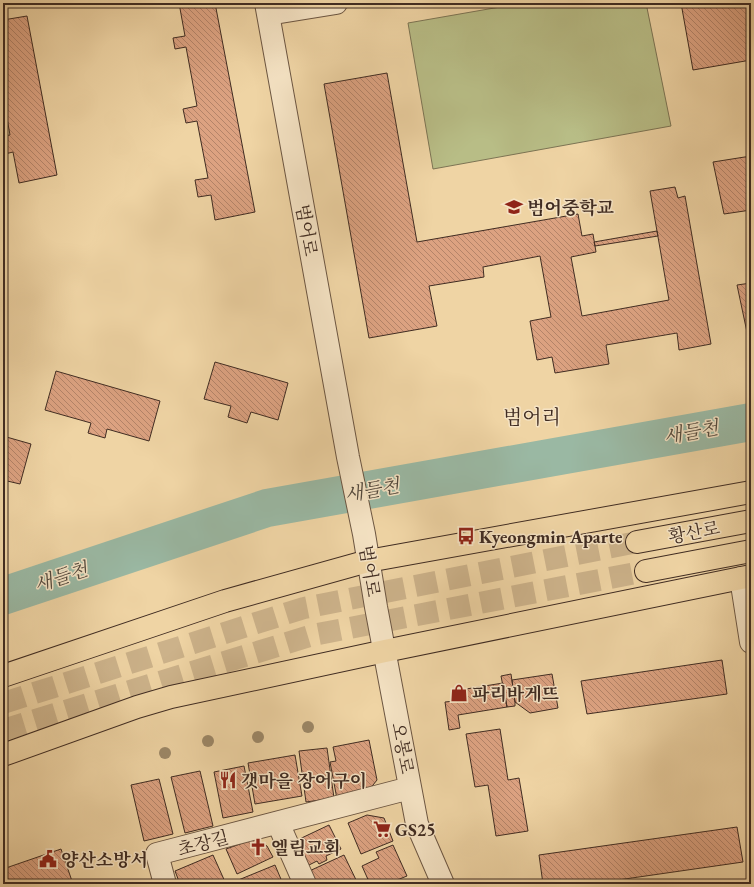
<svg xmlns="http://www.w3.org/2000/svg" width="754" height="887" font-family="'EB Garamond','Noto Serif KR',serif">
<defs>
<pattern id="building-back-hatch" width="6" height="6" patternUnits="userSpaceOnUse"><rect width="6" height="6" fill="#dca281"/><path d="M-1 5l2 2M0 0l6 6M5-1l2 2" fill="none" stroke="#b48469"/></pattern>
</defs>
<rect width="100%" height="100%" fill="#efd4a4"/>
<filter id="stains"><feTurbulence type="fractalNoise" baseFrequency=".005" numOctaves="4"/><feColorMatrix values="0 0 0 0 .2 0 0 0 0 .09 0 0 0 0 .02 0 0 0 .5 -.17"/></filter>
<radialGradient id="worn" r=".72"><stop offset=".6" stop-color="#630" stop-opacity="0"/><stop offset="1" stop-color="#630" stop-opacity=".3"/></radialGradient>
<!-- grass -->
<path fill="#b8bd86" stroke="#7c7454" d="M523,3h123l25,123 -238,43 -25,-146z"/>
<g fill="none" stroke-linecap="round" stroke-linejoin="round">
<!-- river -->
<path stroke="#9ab8a3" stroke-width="38" d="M3,596l264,-88 484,-86"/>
</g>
<!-- building -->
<path fill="url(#building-back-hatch)" stroke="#402c22" d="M179,3h36l40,209 -40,8 -4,-25 -13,2 -3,-17 13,-2 -11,-57 -11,2 -3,-14 14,-3 -11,-59 -11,2 -2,-11 12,-2z
M681,3h70v57l-58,10z
M27,16l30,159 -38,8 -6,-31 -8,2 -2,-9v-9l7,-1 -7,-39v-76z
M387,73l30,169 161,-28 4,22 11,-2 3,18 -25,5 11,59 87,-16 -19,-109 25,-4 3,11 7,-2 26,148 -32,6 -2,-17 -71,12 3,19 -54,9 -3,-16 -15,3 -7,-39 21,-4 -11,-61 -57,11 1,10 -55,9 8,40 -68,12 -45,-254z
M751,156v54l-27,4 -11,-52z
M657,231l1,5 -63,10 -1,-4z
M751,283v53l-3,1 -11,-52z
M215,362l73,21 -10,37 -27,-8 -4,11 -19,-6 3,-11 -27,-7z
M56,371l104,30 -11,40 -42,-12 -2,9 -17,-5 3,-10 -46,-13z
M3,436l28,8 -11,40 -17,-4z
M722,660l5,34 -140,20 -6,-33z
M511,674l4,28v4l-8,1 -6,-31z
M552,674l6,34 -28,5 -15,-11 -3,-22z
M503,683l4,24 -49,8 2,13 -11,2 -4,-28 10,-1 -1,-10z
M500,729l8,51 11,-2 9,53 -32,5 -8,-51 -13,2 -9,-53z
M369,740l8,40 -8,10 -32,9 -7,-37 6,-1 -3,-14z
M327,748l7,50 -28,4 -7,-51z
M295,755l7,41 -47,8 -7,-41z
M244,766l9,46 -30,6 -9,-46z
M200,771l13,55 -28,7 -14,-56z
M159,779l14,55 -29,7 -13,-56z
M367,815l17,3 9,23 -32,13 -13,-31z
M329,825l12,24 -15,7 1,4 -8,4 -2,-3 -14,7 -12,-25z
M737,827l6,35 -153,22h-47l-4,-29z
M254,839l13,7 6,11 -36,17 -11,-25z
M393,845l14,31 -20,8h-17l-8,-18 17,-8 -3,-6z
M61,849l12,35h-70v-15z
M213,855l13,29h-46l-5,-13z
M344,855l14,29h-48l-5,-11z
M275,865l8,19h-46l-1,-3z"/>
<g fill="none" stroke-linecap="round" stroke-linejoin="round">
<!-- major-tunnel -->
<path stroke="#ccb28a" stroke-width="22" stroke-dasharray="22 11" stroke-linecap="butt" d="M3,703l301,-95 333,-66
M3,730l310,-95 333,-64"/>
<!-- minor casing -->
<g stroke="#6c5642" stroke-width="24">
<path id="minor" d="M266,3l82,454 16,77 12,73 41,217 26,60
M268,14l68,-11
M741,578l10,64
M278,823l27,61
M165,884l-8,-30 253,-66"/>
</g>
<!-- major casing -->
<g stroke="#402c22" stroke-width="24">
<path id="major" d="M637,542l114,-21
M646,571l105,-20
M3,676l222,-75 143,-40 383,-69
M3,755l134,-48 34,-10 214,-46 366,-75"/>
</g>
<!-- minor -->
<use href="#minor" stroke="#f5e3c4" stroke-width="22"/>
<!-- major -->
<use href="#major" stroke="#efd4a4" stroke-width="22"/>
</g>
<!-- trees -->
<g fill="#9c8868">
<circle cx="308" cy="727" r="6"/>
<circle cx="258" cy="737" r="6"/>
<circle cx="208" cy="741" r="6"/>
<circle cx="165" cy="753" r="6"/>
</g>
<!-- icons -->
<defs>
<g id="school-bare" transform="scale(1.38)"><path d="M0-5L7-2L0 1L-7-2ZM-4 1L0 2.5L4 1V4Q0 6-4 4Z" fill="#8f2418" stroke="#f5e3c4" stroke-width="2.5" paint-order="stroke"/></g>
<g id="bus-bare" transform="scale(1.38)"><path d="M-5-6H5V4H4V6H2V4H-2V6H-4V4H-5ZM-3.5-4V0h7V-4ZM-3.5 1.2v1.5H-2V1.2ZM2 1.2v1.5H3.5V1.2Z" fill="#8f2418" stroke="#f5e3c4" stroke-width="2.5" paint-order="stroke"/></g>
<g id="shop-bare" transform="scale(1.38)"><path d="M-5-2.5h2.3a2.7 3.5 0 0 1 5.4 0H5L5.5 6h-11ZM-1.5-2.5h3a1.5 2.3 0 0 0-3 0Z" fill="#8f2418" stroke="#f5e3c4" stroke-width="2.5" paint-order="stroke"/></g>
<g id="restaurant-bare" transform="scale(1.38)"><path d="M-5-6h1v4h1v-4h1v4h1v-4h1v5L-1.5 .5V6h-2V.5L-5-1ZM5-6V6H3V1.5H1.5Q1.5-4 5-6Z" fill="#8f2418" stroke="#f5e3c4" stroke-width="2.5" paint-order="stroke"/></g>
<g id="supermarket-bare" transform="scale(1.38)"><path d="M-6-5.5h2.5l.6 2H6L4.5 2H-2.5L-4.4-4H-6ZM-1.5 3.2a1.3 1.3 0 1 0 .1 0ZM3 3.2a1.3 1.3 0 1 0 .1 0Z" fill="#8f2418" stroke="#f5e3c4" stroke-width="2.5" paint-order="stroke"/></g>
<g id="church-bare" transform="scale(1.38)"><path d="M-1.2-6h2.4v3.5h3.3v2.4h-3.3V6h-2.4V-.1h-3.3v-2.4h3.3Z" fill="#8f2418" stroke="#f5e3c4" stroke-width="2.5" paint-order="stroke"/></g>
<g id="civic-bare" transform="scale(1.38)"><path d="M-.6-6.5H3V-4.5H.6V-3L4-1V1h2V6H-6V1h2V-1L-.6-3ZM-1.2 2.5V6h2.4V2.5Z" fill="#8f2418" stroke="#f5e3c4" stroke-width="2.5" paint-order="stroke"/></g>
</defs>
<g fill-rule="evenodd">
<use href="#school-bare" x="514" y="207"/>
<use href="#bus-bare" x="466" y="536"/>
<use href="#shop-bare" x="459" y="693"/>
<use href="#restaurant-bare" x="228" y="780"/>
<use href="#supermarket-bare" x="382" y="829"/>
<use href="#church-bare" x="258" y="847"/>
<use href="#civic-bare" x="48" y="859"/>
</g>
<g text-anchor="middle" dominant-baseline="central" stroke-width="3" stroke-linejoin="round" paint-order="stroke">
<!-- poi labels -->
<g font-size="18" font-weight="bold" fill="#402c22" stroke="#f5e3c4" text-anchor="start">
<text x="527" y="207">범어중학교</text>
<text x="479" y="536">Kyeongmin Aparte</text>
<text x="472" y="693">파리바게뜨</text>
<text x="241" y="780">갯마을 장어구이</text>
<text x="395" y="829">GS25</text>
<text x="271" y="847">엘림교회</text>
<text x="61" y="859">양산소방서</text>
</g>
<!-- street labels -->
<g font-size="18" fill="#402c22" stroke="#f5e3c4">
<text transform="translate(307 230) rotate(80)">범어로</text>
<text transform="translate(694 532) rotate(-11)">황산로</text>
<text transform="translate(370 571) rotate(81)">범어로</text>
<text transform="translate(403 748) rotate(79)">오봉로</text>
<text transform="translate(203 843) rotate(-15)">초장길</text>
</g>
<!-- water labels -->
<g font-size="19" font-style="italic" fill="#52483c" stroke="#f5e3c4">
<text transform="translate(691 432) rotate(-10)">새들천</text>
<text transform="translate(372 490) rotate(-10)">새들천</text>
<text transform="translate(61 577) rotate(-18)">새들천</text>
</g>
<!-- quarter labels -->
<g font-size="20" fill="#402c22" stroke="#f5e3c4">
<text x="532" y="417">범어리</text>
</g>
</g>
<!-- margin -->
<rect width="754" height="887" fill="none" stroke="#efd4a4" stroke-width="16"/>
<rect x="4" y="4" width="746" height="879" fill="none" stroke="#402c22" stroke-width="2"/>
<rect x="8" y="8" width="738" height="871" fill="none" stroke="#402c22"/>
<rect width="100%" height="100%" filter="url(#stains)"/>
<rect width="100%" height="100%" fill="url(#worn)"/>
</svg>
